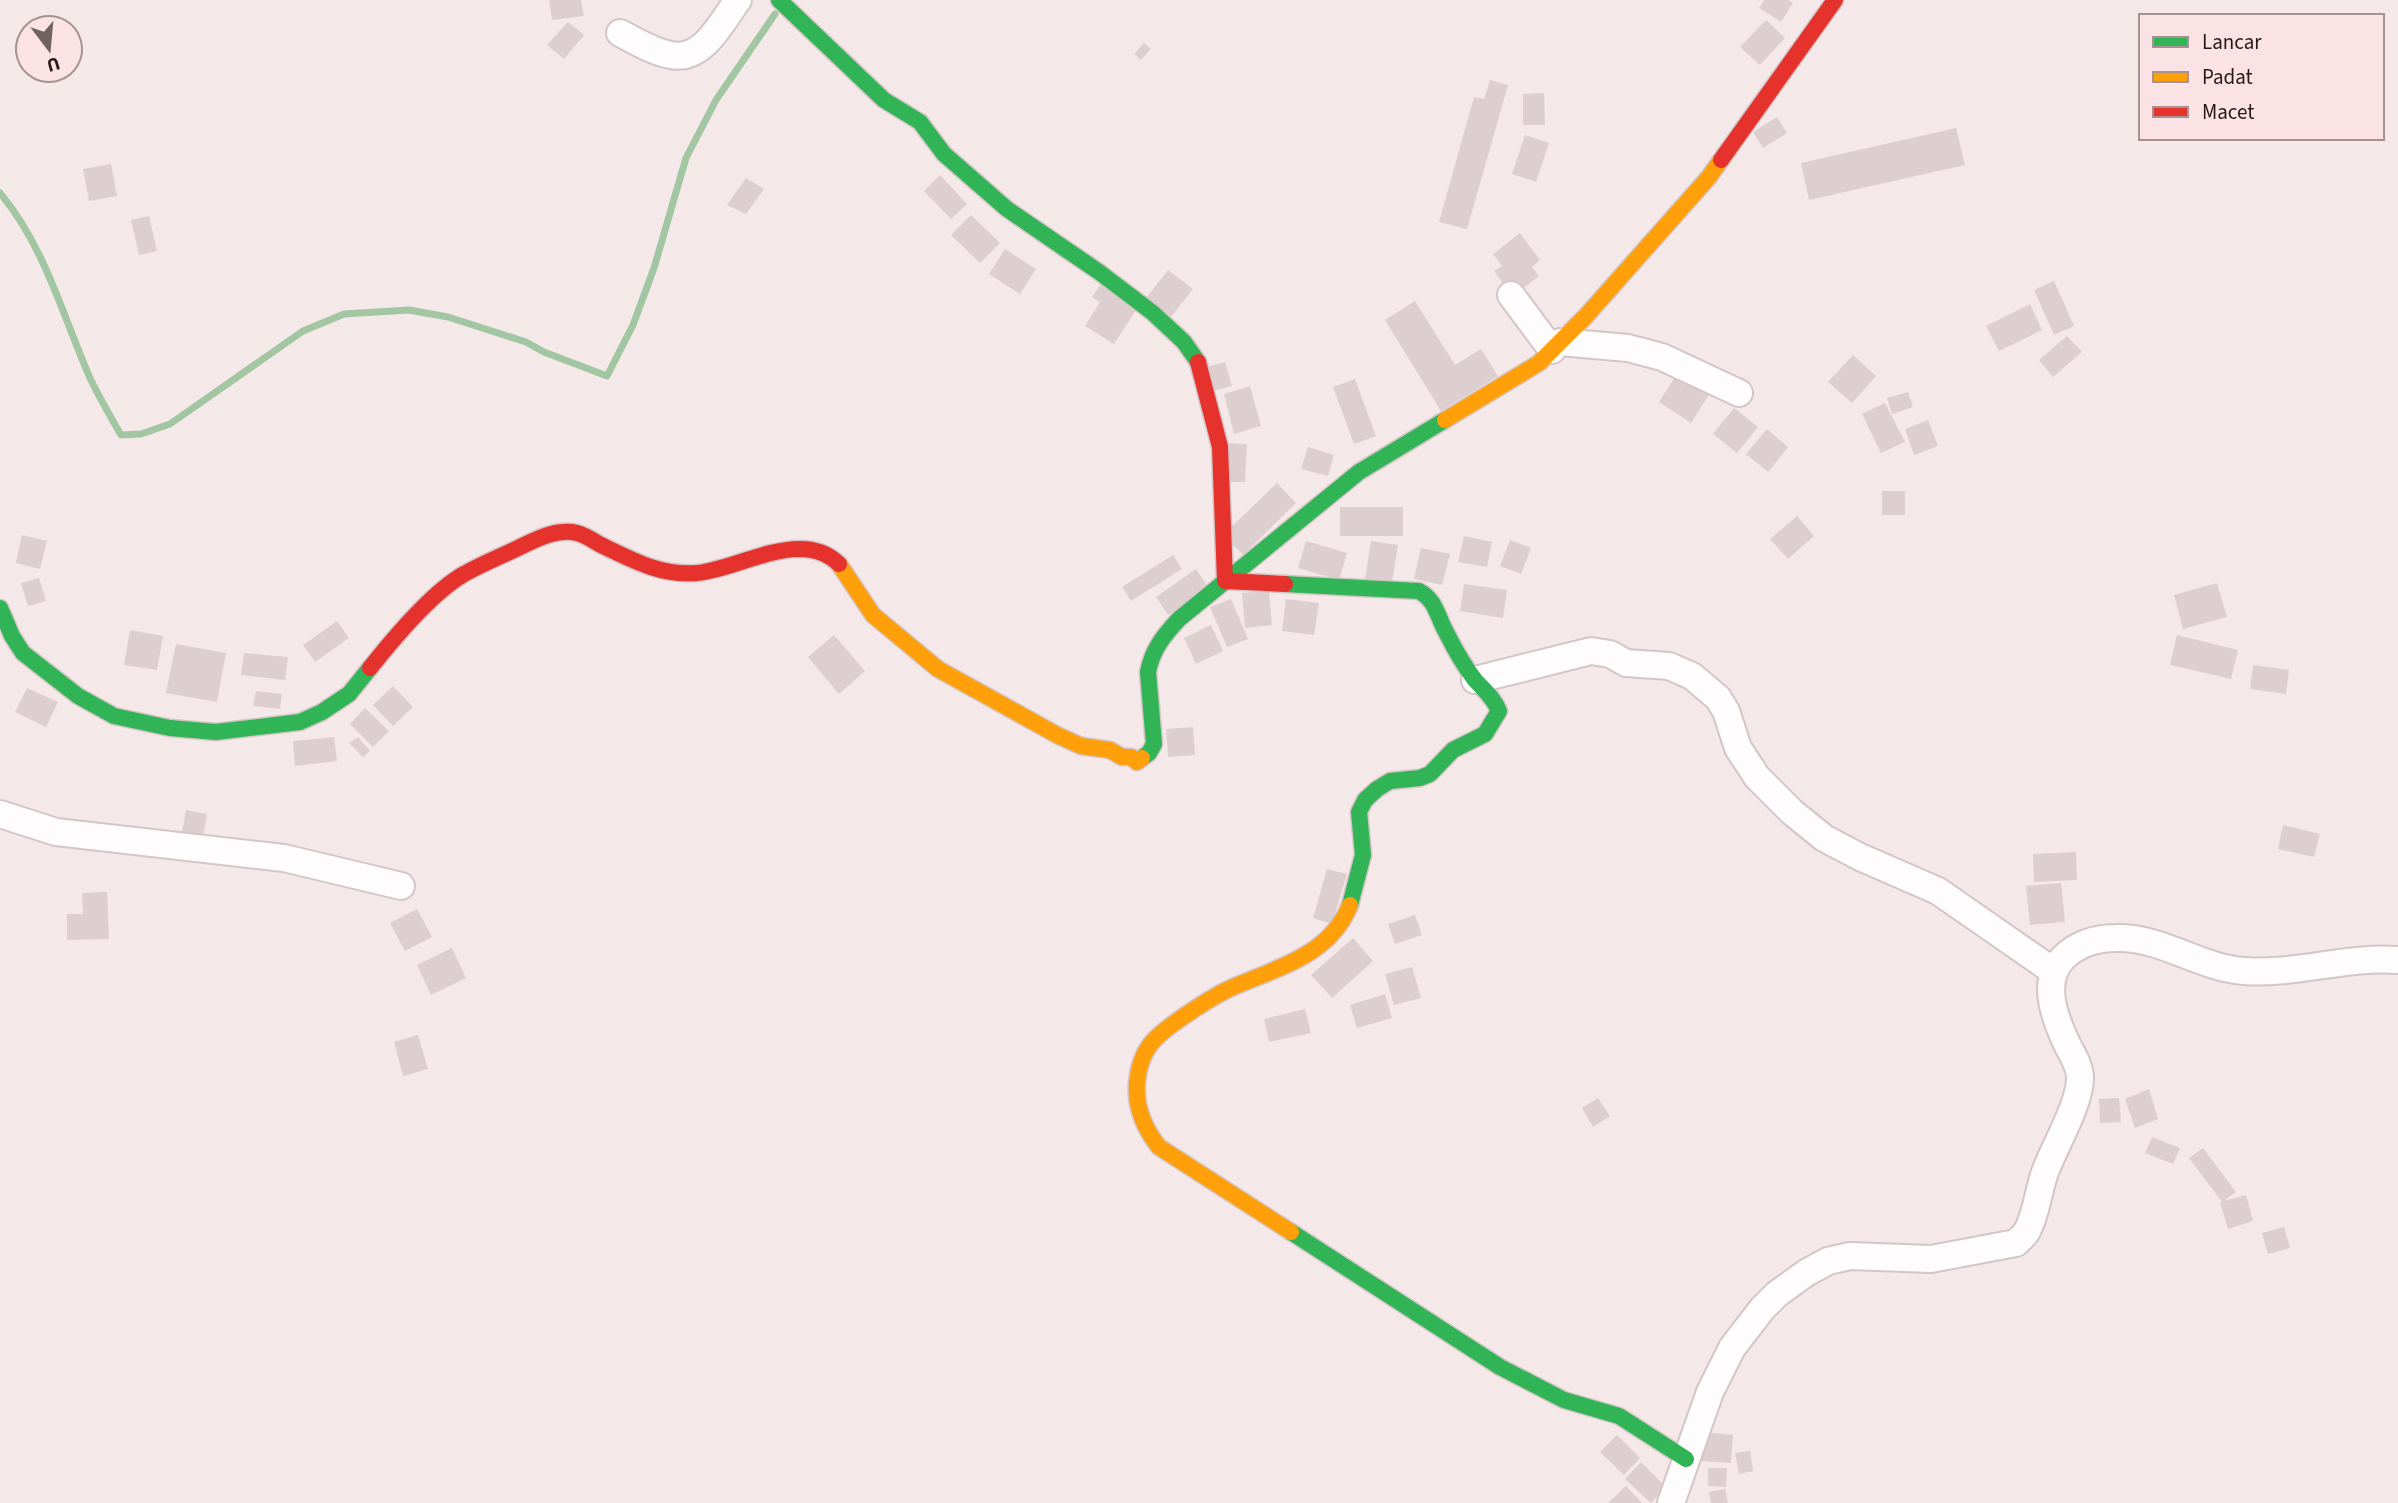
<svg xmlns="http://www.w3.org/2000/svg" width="2398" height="1503" font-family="'Source Sans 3',sans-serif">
<rect width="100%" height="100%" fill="#f5e8e9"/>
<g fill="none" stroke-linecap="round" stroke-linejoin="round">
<!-- stream -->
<path stroke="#a2c6a1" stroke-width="7" d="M0,193c45,54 62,121 90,185 9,19 20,38 31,57l20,-1 29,-10 133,-93 41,-17 65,-4 39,7 78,25 18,10 63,24 26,-51 21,-57 32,-110 30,-58 59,-86"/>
</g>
<!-- building -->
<path fill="#ddcfd0" d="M549,0h32l3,16 -32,4z
M1764,0h24l5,3 -12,19 -22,-14z
M1766,20l19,18 -25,27 -20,-18z
M568,22l16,13 -20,24 -17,-14z
M1144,43l7,6 -10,11 -7,-6z
M1490,80l18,5 -41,144 -28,-7 35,-125 10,2z
M1544,93l1,32h-22v-31z
M1777,117l10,16 -24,15 -10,-16z
M1956,128l9,37 -156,35 -8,-37z
M1525,135l24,8 -13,39 -24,-8z
M111,164l6,32 -28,5 -6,-32z
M940,175l27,29 -16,15 -27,-28z
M746,178l18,11 -18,25 -19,-9z
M971,215l29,28 -20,20 -29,-28z
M149,216l8,35 -18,4 -8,-35z
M1520,233l20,27 -8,7 7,9 -18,14 -7,-9 -8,7 -12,-17 8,-5 -9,-12z
M1005,249l31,20 -16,25 -31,-20z
M1168,270l25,19 -22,28 -25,-19z
M2054,281l20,45 -20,9 -20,-45z
M1101,284l37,23 -24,37 -29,-18 15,-24 -8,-5z
M1415,301l40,64 26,-16 17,27 -57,35 -56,-91z
M2030,304l12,26 -43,21 -13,-25z
M2067,336l15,16 -29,25 -14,-17z
M1853,355l23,21 -24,27 -24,-21z
M1225,362l7,24 -20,5 -6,-24z
M1678,372l32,21 -19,30 -32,-21z
M1355,379l21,57 -22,8 -21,-57z
M1250,386l11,40 -27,8 -10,-40z
M1908,392l5,15 -21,7 -5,-16z
M1885,403l20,39 -24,11 -19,-39z
M1734,408l24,19 -21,26 -24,-19z
M1928,420l10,26 -24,9 -9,-26z
M1767,429l21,18 -20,25 -22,-18z
M1226,443l21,1 -2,38h-21z
M1308,447l26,8 -6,21 -27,-7z
M1277,483l19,20 -53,52 -20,-20z
M1882,491h23v24h-23z
M1340,507h63v29h-63z
M1797,516l17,20 -26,23 -18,-20z
M22,535l25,6 -7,28 -24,-6z
M1464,536l28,6 -5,25 -29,-5z
M1510,540l21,8 -10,26 -21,-8z
M1306,541l41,12 -8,27 -41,-12z
M1371,541l27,4 -6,38 -27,-4z
M1421,548l29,6 -8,31 -28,-6z
M1173,555l9,14 -51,32 -9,-14z
M1196,569l13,19 -41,27 -12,-18z
M39,578l7,23 -18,5 -7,-23z
M2217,583l10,34 -44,12 -9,-34z
M1464,584l43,6 -4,28 -43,-7z
M1269,591l3,34 -27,3 -3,-35z
M1231,599l17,40 -21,8 -17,-40z
M1286,599l33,4 -5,32 -32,-4z
M337,621l12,17 -34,24 -12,-17z
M1211,625l12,26 -27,13 -12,-26z
M130,630l33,6 -6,34 -33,-5z
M834,635l31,36 -26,23 -31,-37z
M2177,635l61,15 -7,29 -61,-14z
M176,644l50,9 -9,49 -51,-9z
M244,653l44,4 -3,23 -44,-5z
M2253,665l36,5 -3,24 -36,-5z
M393,686l20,21 -20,19 -20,-21z
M27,688l31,14 -12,25 -31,-15z
M256,691l26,3 -2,15 -27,-3z
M365,708l24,23 -16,16 -23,-23z
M1193,727l2,28 -27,2 -2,-28z
M334,737l3,24 -42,5 -2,-25z
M358,737l12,14 -7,6 -14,-14z
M186,810l21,4 -5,28 -21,-4z
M2283,825l37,9 -6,23 -36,-8z
M2076,852l1,28 -43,2 -1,-28z
M1327,869l20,5 -15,50 -19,-6z
M2061,883l4,39 -35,3 -4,-39z
M107,892l2,47 -42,1v-26h16l-1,-21z
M417,909l15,28 -27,14 -15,-28z
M1415,915l7,20 -27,9 -7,-20z
M1353,938l20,23 -41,37 -21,-23z
M452,948l14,30 -35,17 -14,-30z
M1412,967l9,31 -27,7 -9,-31z
M1385,994l7,24 -35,10 -7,-23z
M1305,1009l6,24 -42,9 -5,-23z
M418,1035l10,34 -25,7 -9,-34z
M2149,1089l9,30 -23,9 -10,-29z
M1598,1098l12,18 -17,11 -11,-19z
M2119,1098l2,24 -21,1 -1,-24z
M2152,1137l28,11 -7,16 -28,-11z
M2203,1148l33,44 -14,10 -33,-44z
M2246,1195l7,26 -25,8 -8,-27z
M2284,1227l6,21 -22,6 -6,-21z
M1704,1432l29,3 -2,28 -30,-2z
M1617,1435l23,23 -16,17 -24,-23z
M1750,1451l3,20 -14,3 -4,-21z
M1641,1462l25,25 -15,16 -26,-24z
M1708,1468h19l-1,19 -18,-1z
M1626,1486l16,17h-34z
M1725,1489l3,14h-17l-2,-11z"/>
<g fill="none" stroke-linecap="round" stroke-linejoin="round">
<!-- street casing -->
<g stroke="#d4c6c7" stroke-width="30">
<path id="street" d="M620,33c16,8 33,19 51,22 32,7 51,-34 67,-55
M1511,295l41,55
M1560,342l68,6 34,9 77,36
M1475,680l116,-29 19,3 16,9 43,3 23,10 26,22 8,13 12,37 19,29 35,35 32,26 36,19 78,34 115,80
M0,814l56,18 228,26 117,28
M1671,1503l39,-111 22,-44 30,-39 15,-15 29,-21 22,-12 22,-5 81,3 85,-16c4,-4 8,-7 11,-12 9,-16 11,-38 17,-56 9,-27 37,-71 36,-99 -1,-13 -9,-23 -14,-34 -12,-26 -25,-61 -3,-84 14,-14 34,-20 54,-20 45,-1 83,30 127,33 51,4 103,-15 154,-11"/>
</g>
<!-- fast casing -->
<g stroke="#d4c6c7" stroke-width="19">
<path id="fast" d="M779,0l105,100 36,22 24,32 63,55 92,63 54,41 31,29 14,20
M1285,584l134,7c17,9 18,25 27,41 8,16 18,34 29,48 9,10 19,18 24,31l-14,23 -32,16 -23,24 -10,4 -30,3 -13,8 -12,11 -6,12 4,43 -13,50
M0,608l12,28 11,17 55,43 36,20 56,12 46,4 84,-10 22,-10 27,-18 21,-26
M1142,758l7,-5 5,-9 -6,-72c4,-22 16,-37 31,-53l180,-147 86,-52
M1291,1232l209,135 64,33 55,16 67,43"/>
</g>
<!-- slow casing -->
<g stroke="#d4c6c7" stroke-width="19">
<path id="slow" d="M1445,420l94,-57 47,-47 123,-139 12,-17
M839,564l34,51 65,54 119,66 24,11 29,4 12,7h9l6,5 5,-4
M1291,1232l-132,-85c-15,-19 -24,-40 -22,-64 3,-34 17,-46 43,-64 16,-11 33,-23 51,-31 45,-20 99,-32 119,-83"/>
</g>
<!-- jam casing -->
<g stroke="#d4c6c7" stroke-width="19">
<path id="jam" d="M1721,160l114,-160
M1198,362l22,85 5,134 60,3
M370,668c23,-29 61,-75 94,-94 16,-9 35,-17 52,-25 19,-9 40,-21 61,-16 8,2 17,8 24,12 31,15 60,31 96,28 43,-4 105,-46 142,-9"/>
</g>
<!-- street -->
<use href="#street" stroke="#fefcfc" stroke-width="26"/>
<!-- fast -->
<use href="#fast" stroke="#30b455" stroke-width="16"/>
<!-- slow -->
<use href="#slow" stroke="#ff9f0a" stroke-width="16"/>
<!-- jam -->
<use href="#jam" stroke="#e5322d" stroke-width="16"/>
</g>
<!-- legend -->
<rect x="2139" y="14" width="245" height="126" fill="#fbe2e4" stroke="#a79293" stroke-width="2"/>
<rect x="2153" y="37" width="35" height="10" fill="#30b455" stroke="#a79293" stroke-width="2"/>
<text x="2202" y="49" font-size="21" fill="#28191a">Lancar</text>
<rect x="2153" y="72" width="35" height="10" fill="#ff9f0a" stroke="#a79293" stroke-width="2"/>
<text x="2202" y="84" font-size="21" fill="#28191a">Padat</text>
<rect x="2153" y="107" width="35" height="10" fill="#e5322d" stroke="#a79293" stroke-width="2"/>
<text x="2202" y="119" font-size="21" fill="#28191a">Macet</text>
<!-- north arrow -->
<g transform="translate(49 49) rotate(164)"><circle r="33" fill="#fbe2e4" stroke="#a79293" stroke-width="2"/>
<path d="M0-5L12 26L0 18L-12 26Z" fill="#706162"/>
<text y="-10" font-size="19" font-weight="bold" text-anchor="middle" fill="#28191a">U</text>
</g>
</svg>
